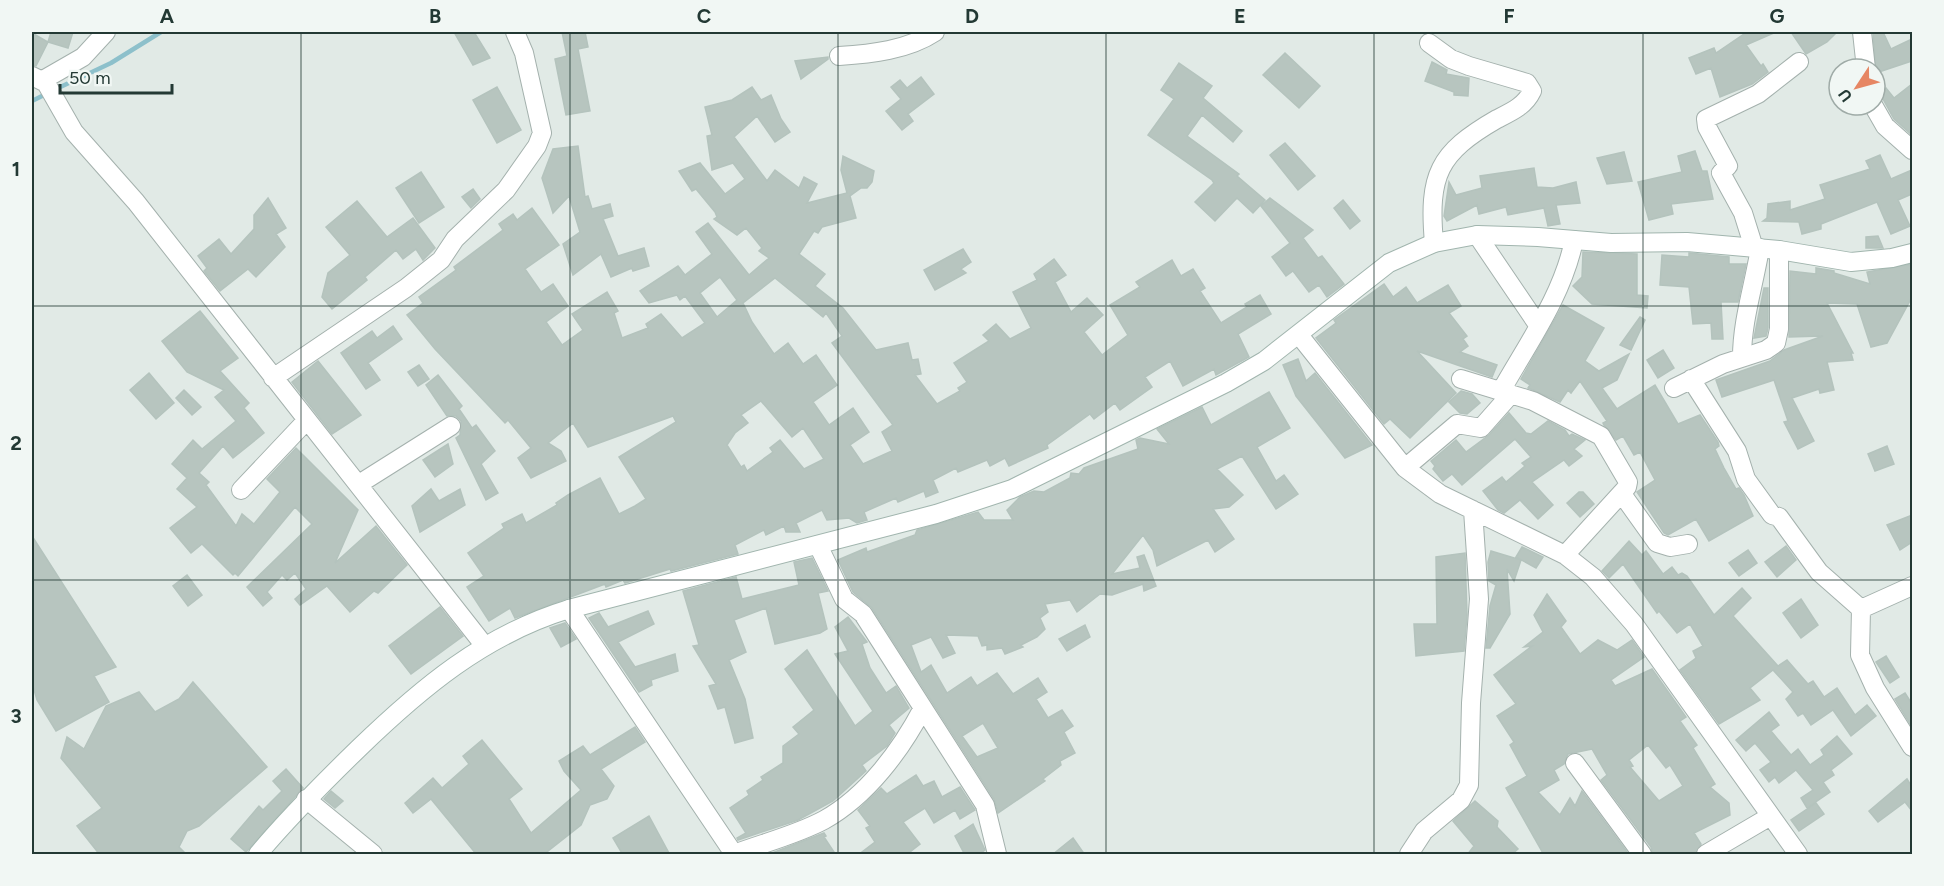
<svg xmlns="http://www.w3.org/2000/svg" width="1944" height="886" font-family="Figtree,sans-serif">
<rect width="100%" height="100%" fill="#e1eae6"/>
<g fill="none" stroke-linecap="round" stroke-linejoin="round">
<!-- stream -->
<path stroke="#8dc0cb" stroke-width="4.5" d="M54,90l57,-27 50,-31
M32,101l14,-7"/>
</g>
<!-- building -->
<path fill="#b7c5bf" stroke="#b4c3bd" stroke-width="1.5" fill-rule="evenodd" d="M51,32h22l-5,16 -20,-6z
M454,32h20l16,26 -17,7z
M562,32h23l3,15 -10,2 12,62 -24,4 -11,-56 12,-3z
M1747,32h29l-30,13 15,21 2,-2 5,8 -16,12 -32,13 -9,-29 -15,6 -7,-16 25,-10 2,5z
M1791,32h46l-10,10 -21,12z
M1873,32h10l8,17 21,-10v22l-36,12z
M32,33l16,9 -12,24 -4,-1z
M1285,53l35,33 -21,22 -36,-33z
M828,57v2l-27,20 -6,-18z
M1432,62l15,8 -1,4 23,4 -1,18 -14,-1v-3l-29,-11z
M1179,63l33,23 -9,12 39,33 -9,11 -31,-27 -15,21 52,38 -2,2 28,24 -12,13 -16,-15 -22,23 -20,-19 19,-19 -2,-3 -64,-45 26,-36 -13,-9z
M921,77l13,17 -26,20 5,7 -11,9 -16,-19 15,-12 -10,-12 9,-7 7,8z
M1912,84v51l-18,-16 -11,-20 -6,-4 9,-7 8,10z
M497,87l24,43 -24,13 -24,-43z
M752,87l9,13 10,-5 10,24 9,13 -15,10 -18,-26 -23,21 33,44 8,-11 24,18 5,-11 13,7 -10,19 40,-10 -6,-23 2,-14 31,15 -2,11 -5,6h-6l-11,8 6,22 -34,9 -4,6 -4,-2 -15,23 26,20 -10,12 28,22 33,42 32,-7 4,17 6,-1 3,15 -6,1 22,29 23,-13 -2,-3 9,-6 -13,-19 35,-22 -6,-6 13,-11 14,15 21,-11 -18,-36 24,-12 -3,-6 20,-15 12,16 -11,7 16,30 16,-14 16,17 -19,17 18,23 26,-20 -18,-30 30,-18 -4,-5 36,-22 9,16 12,-7 12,19 -5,3 21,32 26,-16 -2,-3 15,-9 11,19 -33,20 11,23 -33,18 -2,-6 -31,17 -13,-25 -25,16 7,10 -32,23 -5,-7 -21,16 -4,-5 -43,31 1,3 -39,18 -4,-8 -15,8 -3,-6 -29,12 -2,-4 -23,12 5,12 -12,5 -2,-6 -26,11 -2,-4 -32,14 3,8 -10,3 -8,-5 -22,2 -5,-10 -26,13 4,9h-14l-2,-6 -18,9 -2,-5 -29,15 3,9 -67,17 -1,-2 -45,14 -2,-3 -17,7 -1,-3 -90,34 -5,-10 -21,13 -22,-34 17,-11 -16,-23 36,-25 -2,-4 20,-10 4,9 31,-18 -1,-2 12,-8 32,-17 19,36 16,-8 11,-7 -27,-42 57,-35 -3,-6 -85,31 -15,-24 -25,20 13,8 5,10 -35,17 -13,-20 13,-10 -23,-28 -3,3 -70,-74 -28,-34 16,-12 -4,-6 37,-27 -2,-3 49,-37 -4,-6 14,-10 4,6 15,-12 27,37 -34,24 16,23 12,-8 15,22 -22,16 16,23 21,-15 -11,-16 35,-22 11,19 -4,2 8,25 26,-10 -2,-4 15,-10 21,24 23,-15 -20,-27 -5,4 -3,-5 -28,8 -9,-12 38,-25 7,9 27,-21 -16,-22 12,-9 41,52 20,-17 -10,-7 3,-3 -16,-20 -9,7 -23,-16 3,-2 -2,-5 -19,-23 -4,2 -13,-20 21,-8 25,31 20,-15 -12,-16 -21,7 -5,-34 5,-1 -7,-28 27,-7zM720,277l17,23 -20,17 -17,-24zM775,278l48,39 3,-4 16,23 -10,7 61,82 -11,7 10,19 -29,13 -13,-19 19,-13 -16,-24 -24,17 -16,-23 24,-17 -21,-30 -13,9 -15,-21 -14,11 -22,-32 -9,-19zM761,401l31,36 11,-9 21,31 -20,10 -24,-29 -10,8 3,4 -26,19 -3,-6 -3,2 -14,-22 8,-12 13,-10 -7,-8z
M1285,143l30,33 -17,14 -28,-35z
M578,146l7,51 3,-1 4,13 18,-5 3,12 -10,3 15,37 26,-8 5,18 -16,5 -1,-3 -21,9 -10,-23 -28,21 -10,-31 17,-12 -11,-36 -16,17 -11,-35 11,-29z
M1695,151l7,20h5l6,28 -42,5 2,10 -24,6 -11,-38 44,-10 -4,-16z
M1624,152l8,29 -25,3 -10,-26z
M1880,155l11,24 21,-9v24l-14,6 12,26 -19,8 -14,-32 -56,22v5l-19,5 -3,-12 -36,-1 4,-3 1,-14 22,-3v9l35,-11 -5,-14 50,-16 -4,-8z
M1534,168l3,19 16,1 23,-6 4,21 -24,2 4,19 -12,2 -4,-18 -36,7 -2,-8 -27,7 -2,-9 -30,16 -3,-5 5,-34 7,13 26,-7 -2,-12z
M421,172l23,35 -25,16 -23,-35z
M473,189l7,10 -9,9 -9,-11z
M268,198l18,30 -10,6 9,13 -29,30 -8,-8 -28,22 -16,-20 3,-3 -9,-12 21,-17 12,15 23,-25v-14z
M1270,198l43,32 -10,8 15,20 4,-2 22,28 -17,13 -8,-12 -10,7 -16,-21 -7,5 -14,-19 18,-14 -29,-37z
M1343,200l17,21 -10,8 -16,-21z
M357,201l30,36 26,-19 22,30 -12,12 -7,-11 -13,10 -7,-9 -31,27 2,3 -35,29 -10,-12 6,-24 22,-18 -24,-28z
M1878,236l5,12h-17v-11z
M963,249l8,13 -10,7 5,4 -31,17 -11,-20z
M1583,252l54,2v41l11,1 -1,12 -55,-4 -19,-18 9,-9z
M1689,253l40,4v7h17l-8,38h-17l2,37h-11l-1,-16 -18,1 -4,-37 -29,-2 2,-30 27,2z
M1912,264v33l-25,46 -16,4 -14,-43 -30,-1 26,50h-2l2,7 -26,2 7,28 -14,3 -1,-4 -27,9 22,43 -16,8 -14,-27 4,-1 -14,-41 -52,17 -6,-17 54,-19 14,-11 39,-14 -34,1 1,-66 26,3v-6l18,3v2l36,11 -3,-12z
M1384,284l9,13 13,-10 11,16 31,-18 13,21 -12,7 18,23 -4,3 5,7 -8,6 37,13 -5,12 -75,-26 39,42 -46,45 -20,-19 -6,5 -68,-86 20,-15 -2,-3z
M1764,288h4v40l-2,8 -12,2z
M1563,305l41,23 -19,33 14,10 30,-17 -12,26 -15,8 15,21 38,-24 23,39 22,-9 18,27 1,4 -4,3 9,19 12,21 3,-1 5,7 9,21 -44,25 -13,-22 -28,16 -4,-2 -27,-41 18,-12 -15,-28 -6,3 -11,-19 -7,4 -12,-15 -1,-2 4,-2 -27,-40 -9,12 -3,-3 -8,12 -32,-14 2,-3 -9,-6z
M200,311l38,47 -18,13 29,32 -5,5 20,25 -31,25 -10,-12 -24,27 10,9 -3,3 30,41 6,-12 12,10 26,-32 -13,-13 29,-31 62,62 -23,53 41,-37 31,39 -29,28 -4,-2 -24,21 -23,-26 -27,19 -5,-6 11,-10 -11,-16 -8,7 -5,-5 -15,17 5,6 -9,8 -16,-19 65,-63 -17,-17 -57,69 -3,-3 -2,2 -31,-31 -11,9 -21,-25 27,-21 -20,-18 10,-11 -15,-14 21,-24 9,9 34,-28 -21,-24 9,-7 -37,-18 -25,-31z
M1640,317l5,3 -14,30 -11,-5z
M393,326l9,13 -34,24 12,17 -14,9 -25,-36 31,-22 5,7z
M1663,350l11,18 -16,10 -11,-18z
M1298,359l8,22 9,-8 57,72 -27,13 -49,-62 -13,-31z
M318,361l43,54 -29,19 -40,-52z
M419,365l10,14 -11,7 -10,-14z
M149,373l25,30 -18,16 -26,-29z
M438,375l24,31 -3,3 13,19 4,-3 19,26 -14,13 17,29 -12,7 -30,-62 4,-3 1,-14 -5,-5h-9l-21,-31z
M184,390l17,17 -9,8 -16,-17z
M1461,391l11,3 8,9 -13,11 -7,-1 -11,-11z
M1269,392l21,36 -33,19 19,34 8,-6 14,19 -22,15 -34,-53 -25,13 26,26 -14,12 -16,2 21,30 -19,13 -7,-12 -51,26 -4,-16 -10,-15 -31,39 28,-6 -3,-11 7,-2 12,31 -12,5 -1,-7 -31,11 -12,-1 -23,18 -7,-12 -25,4 3,8 -8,6 5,11 -8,8 -16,8 2,2 -18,7 -3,-6 -15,2v-5l-5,1 -4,-10 -32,-1 9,18 -12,5 -12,-21 -20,8 10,27 10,-7 16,28 24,-16 6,9 20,-13 16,21 25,-16 9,14 -11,7 12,19 14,-8 11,16 -9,6 11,21 -15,8 1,4 -18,14 2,2 -47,32 -4,-14 -122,-191 -19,-16 -15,-32 28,-12 1,4 48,-17 2,-5 61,-18 6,8h29l-6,-10 13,-13 14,-6 10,1 26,-14 1,-5 8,1 5,-6 54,-19 -2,-9 4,-2 29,6 -12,-15 45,-22 9,18zM983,723l15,25 -21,9 -15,-21z
M1509,413l17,20 5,1 17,-13 17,9 4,6 3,-2 13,6 -11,9 8,7 -13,10 -5,-6 -32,22 21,23 -15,14 -18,-19 -16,13 -6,-3 -15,-19 19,-14 4,5 19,-16 -3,-3 9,-6 -16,-18 -53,46 -10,-11 -9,7 -10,-12 2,-3 -4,-5 25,-21 10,12 23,-17z
M448,444l5,20 -18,13 -12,-17z
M1887,446l7,18 -19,7 -7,-17z
M431,489l8,12 21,-12 5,16 -45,27 -8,-26z
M1579,492h4l11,12 -14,13 -13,-14z
M1912,515v27l-12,8 -13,-25z
M32,536l84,131 -22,9 15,26 -53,29 -19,-31 -5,-17z
M1629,541l13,14 4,-4 17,23 9,-7 6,8 4,-2 5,3 27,39 28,-27 9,10 -18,18 45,50 9,-6 21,24 5,-3 11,16 13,-9 18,27 12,-10 9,11 -25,20 -18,-26 -22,15 -8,-12 -5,3 -12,-17 7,-7 -20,-22 -23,18 10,12 -41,24 -39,-54 16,-12 -3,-7 10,-5 -13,-22 -13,9 -18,-22 -2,2 -34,-49 -14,14 -7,-7z
M1786,546l10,14 -19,17 -12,-15z
M1522,547l21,10 -7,11 -20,-11z
M1748,550l9,13 -18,13 -10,-13z
M1491,551l30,9 -7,21 -7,-12 3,45 -20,34h-4l4,-42 6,-21 -7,-4 -1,-19z
M1465,553l2,62 -3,36 -48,5 -2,-32h23l-1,-67z
M812,558l16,33 -10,2 9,36 -7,4 -45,11 -9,-36 -32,12 12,32 -17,8 16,39 8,39 -18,5 -10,-36 -7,2 -9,-23 7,-2 -23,-38 6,-1 -16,-54 53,-14 6,22 57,-14 -5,-23z
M187,575l15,20 -14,11 -15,-20z
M1547,594l19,27 -5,6 19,27 18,-14 19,10 15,-10 5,7 7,10 -33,23 4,6 37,-17 34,48 -6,4 17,24 -4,3 22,36 -5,3 19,16 1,12 -36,18 7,11 -6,11h-42l-2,-8 -50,-67 6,-5 -15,-26 -24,5 -4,10 -10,6 5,10 -21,12 22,23 10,-17 5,8 7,-15 45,61 -3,3h-80l-38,-67 21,-12 -17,-31 4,-3 -17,-26 19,-12 -22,-29 38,-29 -8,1 19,-15 -9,-17zM1648,745l18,23 4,-3 13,21 -24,15 -29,-34 3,-1 -4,-6z
M1801,599l17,26 -17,13 -18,-25z
M440,607l23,29 -52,38 -22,-28z
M648,611l6,13 -36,18 17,25 40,-13 3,17 -27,9 1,5 -13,7 -50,-74 10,-5 9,14z
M848,617l19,25 -5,2 8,24 16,25 10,-7 13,22 -20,17 6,8 -8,13 -25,19 4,6 -33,30 -35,19 -60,20 -1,-2 9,-5 -16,-25 19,-13 -2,-4 16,-11 -2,-3 22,-14v-17l16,-12 -6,-7 21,-17 -29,-41 22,-19 48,76 18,-15 -38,-57 13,-3 -13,-24z
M565,623l11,16 -15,8 -11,-19z
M1085,625l5,12 -23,14 -8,-12z
M1886,656l13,21 -9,6 -14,-21z
M193,682l74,85 -68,59 -12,5 -8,16 8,8h-87l-23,-29 25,-18 -41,-50 6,-21 17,12 22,-43 33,-14 16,20 24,-13z
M1905,693l7,11v23l-17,-28z
M1769,712l10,13 -8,6 20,24 7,-6 12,16 14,-10 -3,-5 16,-14 15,18 -21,16 3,5 -11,7 7,10 -23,16 -6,-10 12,-8 -17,-20 -17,13 -4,-6 -6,5 -9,-12 11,-8 -16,-19 -9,8 -10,-11z
M635,727l10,15 -44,27 13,17 -7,13 -17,6 -9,20 -38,30h-66l-46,-56 -18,14 -8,-10 28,-25 9,10 27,-24 -6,-8 19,-16 40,49 -13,10 22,34 50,-43 -17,-19 -5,-10 24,-15 7,9z
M286,769l17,19 -57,64 -15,-13 28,-33 4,4 19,-19 -9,-10z
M916,775l7,11 11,-5 8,16 18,-10 15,23 -15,9 -5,-9 -21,13 -9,-15 -22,14 17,22 -14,11h-48l17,-13 -9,-14 4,-2 -12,-16 23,-22 6,6z
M1907,779l5,8v24l-7,-9 -27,20 -9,-11z
M331,791l12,10 -8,7 -11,-9z
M1475,801l23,20 -1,6 21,22 -7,6h-44l7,-9 -21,-25z
M1816,803l8,11 -25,17 -8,-11z
M649,816l21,39h-47l-10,-17z
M973,824l12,26 -7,5h-13l-10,-19z
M824,833l2,3 -2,1 12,18h-69z
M1073,838l12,17h-33z"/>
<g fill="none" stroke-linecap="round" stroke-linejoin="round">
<!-- street casing -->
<g stroke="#a4b1ad" stroke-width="20">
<path id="street" d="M1862,32l4,37
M1429,43l22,16 18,7 58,17 5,8c-7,15 -21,21 -35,28 -59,34 -69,56 -63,124
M839,56c32,-2 69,-6 96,-24
M32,76l14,7 28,49 62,70 348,443
M43,80l40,-23 23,-25
M1873,105l12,21 27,24
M1477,235l61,90
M1754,248l-11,-35 -22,-40 7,-7 -21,-39 -1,-8 52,-25 41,-32
M1299,335l106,133 35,26 125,61 28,22 41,47 164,230
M1742,357c0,-36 12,-72 18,-109
M273,378l133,-90 35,-28 14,-21 51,-49 31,-44 5,-13 -18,-80 -9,-21
M1461,379l72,22 68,35 27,46 -1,5 -62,68
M1691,379l46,72 9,28 26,36 7,2 40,55 42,37 51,-23
M1674,388l49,-24 43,-14 10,-7 3,-14v-79
M1501,391c27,-48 62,-96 73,-151
M1405,468l52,-44 24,4 30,-34
M359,484l92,-58
M241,490l66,-70
M1622,494l35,49 13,4 18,-3
M569,609l165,245c29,-11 62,-19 90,-34 43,-24 77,-70 99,-112l-60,-94 -19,-15 -26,-54
M1861,609l-1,46 15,33 37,59
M923,708l62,97 12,49
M1575,763l67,91
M306,799l67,55
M1409,854l15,-23 37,-31 8,-15 2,-82 8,-104 -6,-89
M1706,854l63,-37"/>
</g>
<!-- secondary casing -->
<g stroke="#a1b5ae" stroke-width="20">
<path id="secondary" d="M258,854c31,-37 65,-71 100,-105 63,-61 126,-114 211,-140l367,-95 76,-25 214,-106 38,-22 125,-98 45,-20 43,-8 61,2 73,6 76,-1 92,8 72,12 41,-4 20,-5"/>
</g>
<!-- street -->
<use href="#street" stroke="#fff" stroke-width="18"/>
<!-- secondary -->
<use href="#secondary" stroke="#fff" stroke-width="18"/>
</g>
<!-- grid -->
<path fill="none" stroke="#233934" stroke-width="1.5" stroke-opacity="0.55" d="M301,32v822M570,32v822M838,32v822M1106,32v822M1374,32v822M1643,32v822M32,306h1880M32,580h1880"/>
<!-- border -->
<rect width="1944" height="886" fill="none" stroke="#f1f7f4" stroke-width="66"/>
<!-- north arrow -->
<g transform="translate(1857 87) rotate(234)"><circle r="28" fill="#f1f7f4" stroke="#9faba7" stroke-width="1.5"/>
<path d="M0-4.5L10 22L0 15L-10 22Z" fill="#e68663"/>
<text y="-9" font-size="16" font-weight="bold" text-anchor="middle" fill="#233934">U</text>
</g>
<!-- scale -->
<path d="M60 84v9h112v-9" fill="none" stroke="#233934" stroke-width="3"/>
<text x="69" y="84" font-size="18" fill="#233934" stroke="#f1f7f4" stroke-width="4.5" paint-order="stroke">50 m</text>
<rect x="33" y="33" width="1878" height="820" fill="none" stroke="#233934" stroke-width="2"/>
<g font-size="20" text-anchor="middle" font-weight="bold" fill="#233934">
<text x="167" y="23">A</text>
<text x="435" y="23">B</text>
<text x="704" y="23">C</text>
<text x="972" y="23">D</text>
<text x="1240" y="23">E</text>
<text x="1509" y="23">F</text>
<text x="1777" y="23">G</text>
<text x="16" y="176">1</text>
<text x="16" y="450">2</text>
<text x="16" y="723">3</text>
</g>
</svg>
